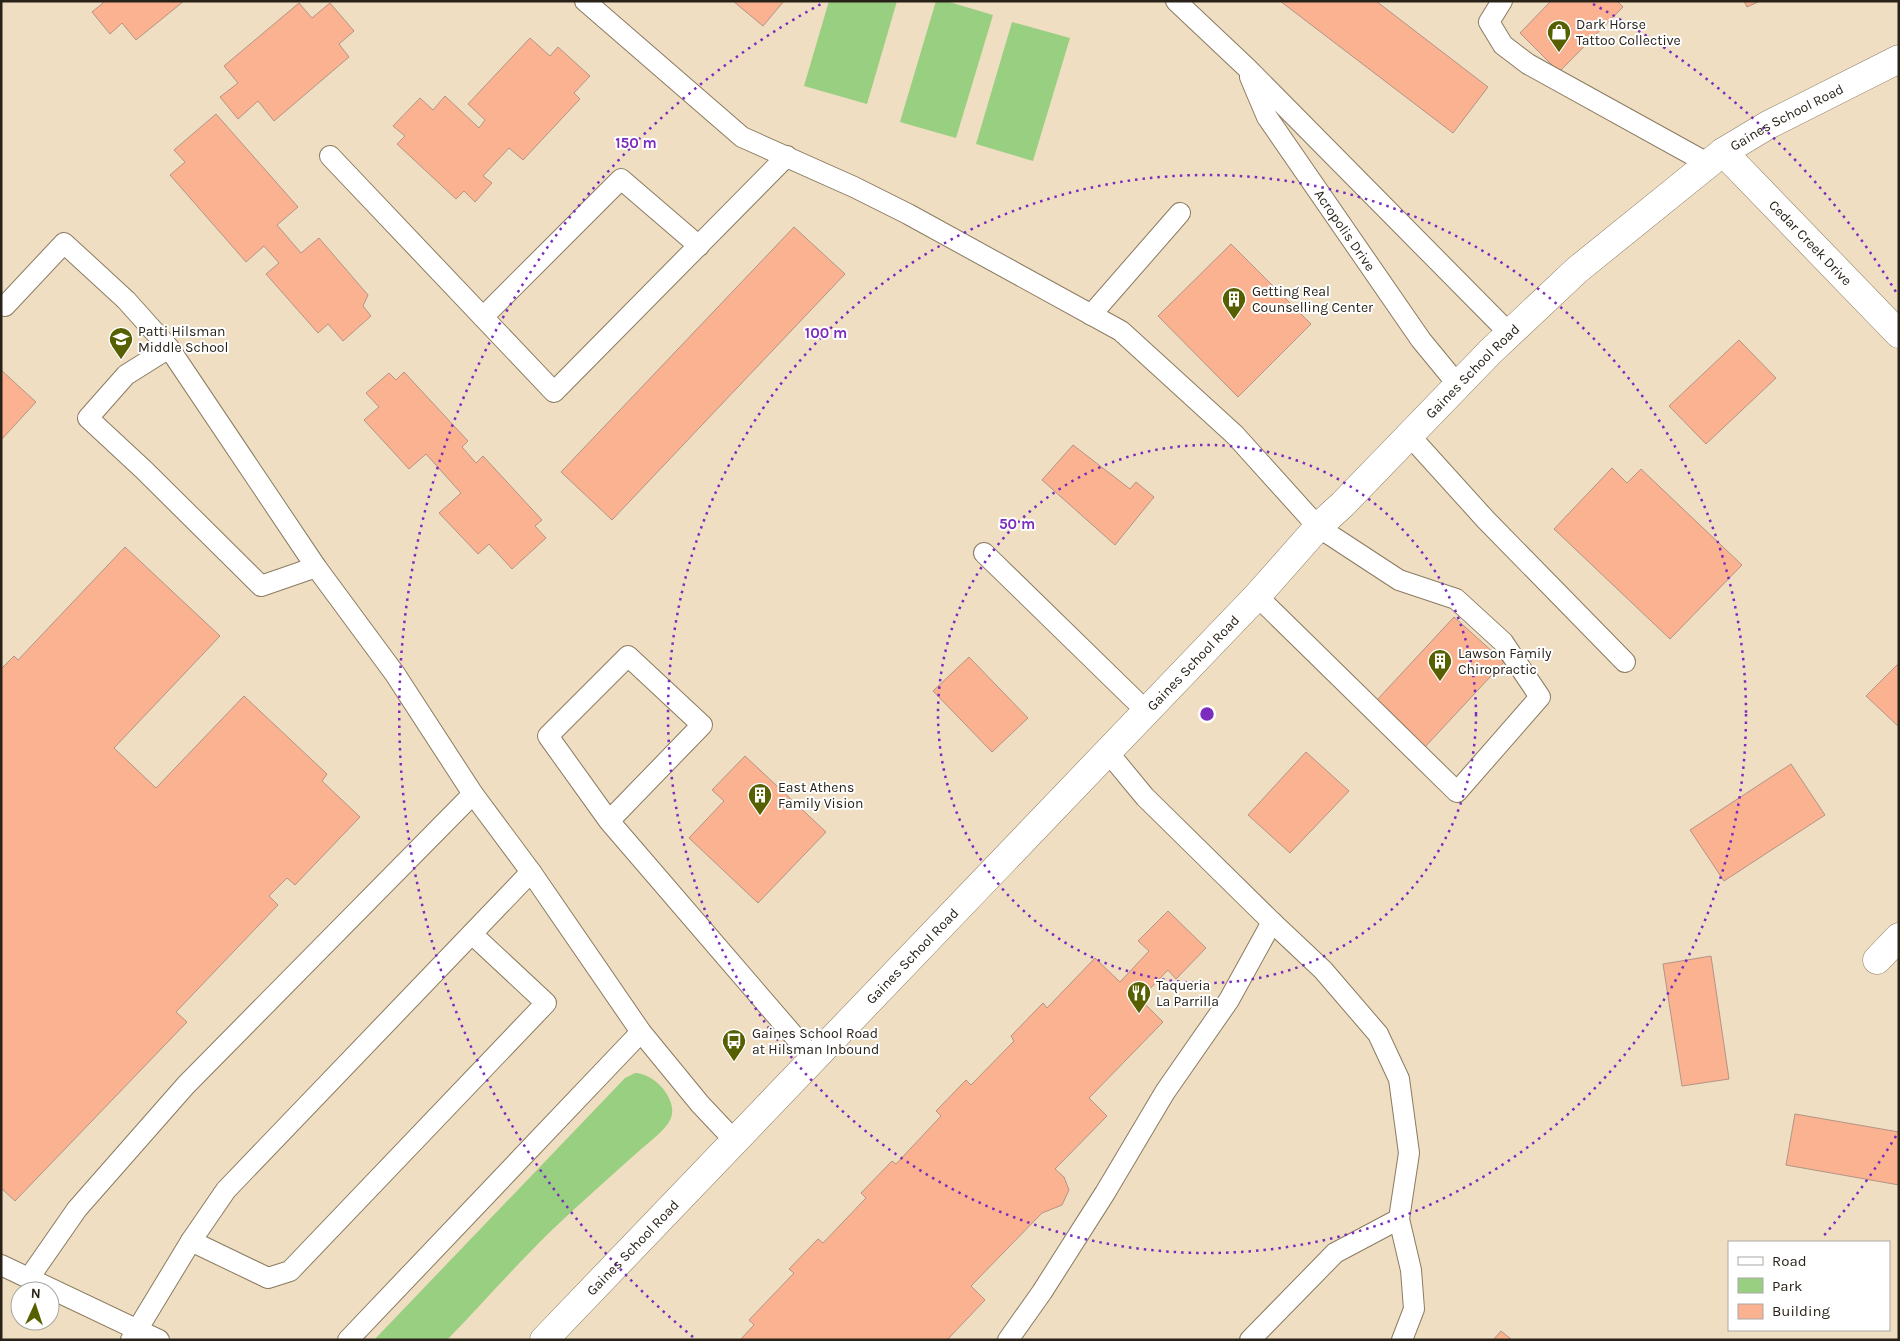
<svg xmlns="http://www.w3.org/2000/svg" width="1900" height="1341" font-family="Karla,sans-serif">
<rect width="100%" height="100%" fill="#efdec1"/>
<!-- green -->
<path fill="#99cf81" d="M829,1h68l-30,103 -63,-18z
M936,1h10l47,14 -37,123 -56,-16z
M1012,22l58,16 -37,123 -57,-17z
M635,1073c19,0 43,26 36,45 -4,11 -23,25 -32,33 -29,26 -59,52 -87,79 -36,35 -70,74 -105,110h-73l251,-262z"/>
<!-- building -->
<path fill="#fab290" stroke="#b39486" d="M102,1h82l-48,39 -14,-17 -12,11 -18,-22 11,-9z
M733,1h51l-21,25z
M1280,1h96l112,86 -35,46z
M1551,1h66l6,6 -64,65 -39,-39z
M1744,1h16l-13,6z
M299,3l13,15 18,-15 24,28 -15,13 10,13 -75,64 -16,-20 -20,18 -18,-22 18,-14 -14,-17z
M530,38l20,18 8,-9 32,29 -16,17 6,6 -57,61 -14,-12 -26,28 9,7 -17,19 -11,-11 -8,8 -59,-55 8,-8 -12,-10 27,-28 13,12 12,-14 34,32 6,-8 -17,-16z
M216,114l82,93 -21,18 24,28 18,-15 49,57 -5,11 8,10 -28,25 -15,-17 -10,9 -52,-59 13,-11 -15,-17 -18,16 -76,-87 15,-13 -11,-12z
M794,227l51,47 -233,246 -51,-48z
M1231,244l80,80 -73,73 -80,-81z
M1739,340l37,38 -70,66 -37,-38z
M1,370l35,32 -35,38z
M404,372l64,69 -6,6 14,16 7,-7 59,64 -7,6 11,12 -34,31 -23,-25 -11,10 -39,-41 22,-20 -35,-39 -17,15 -45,-49 15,-13 -13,-14 23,-20 7,7z
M1073,445l57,44 6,-7 18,15 -39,48 -73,-65z
M1612,468l15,15 14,-14 101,96 -72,74 -116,-110z
M125,547l95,89 -106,112 42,40 88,-92 83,78 -5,7 38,36 -65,68 -8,-7 -18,18 9,9 -102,107 11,10 -172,179 -14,-13v-519l13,-13 4,4z
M1454,617l50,45 -79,85 -49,-46z
M969,657l59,61 -36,34 -59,-61z
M1899,663v64l-33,-31z
M1306,752l43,39 -59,62 -42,-38z
M745,756l81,76 -68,71 -69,-65 35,-37 -12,-11z
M1791,764l34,51 -101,66 -34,-51z
M1168,911l38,37 -30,31 -8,-9 -28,29 23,23 -74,76 18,18 -52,53 9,8 5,13 -7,15 -20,8 -71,73 14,14 -38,40h-207l14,-15 -5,-5 45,-47 -5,-4 29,-30 5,4 43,-45 -5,-5 31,-32 4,3 45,-48 -5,-5 30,-31 5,5 43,-44 -3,-5 32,-33 4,5 48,-50 25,24 29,-31 -11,-10z
M1711,956l18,123 -47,7 -19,-122z
M1795,1114l104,18v53l-113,-20z
M1501,1331l11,9h-19z"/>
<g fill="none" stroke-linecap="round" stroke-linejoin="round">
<!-- lane casing -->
<g stroke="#8b7b61" stroke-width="22">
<g id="lane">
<path d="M585,1l157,136 112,50 54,27 213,117 114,104 83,92 81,53 57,19 47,43 37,55 -83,95 -200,-196"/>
<path d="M1176,1l71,67 263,266"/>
<path d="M1502,1l-13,21 14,23 25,19 181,100"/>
<path id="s1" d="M1250,77l17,40 154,223 37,45"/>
<path d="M330,156l224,236 233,-236"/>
<path d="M5,306l59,-63 62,57 43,48 147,219 79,107 78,120 58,78 110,160 59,72 34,36"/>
<path d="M1091,315l89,-102"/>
<path d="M483,317l138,-138 78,67"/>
<path d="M169,348l-43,27 -38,43 56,52 117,116 55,-19"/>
<path d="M1410,436l76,84 139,142"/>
<path d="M984,553l162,158"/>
<path d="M1107,751l38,46 127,125 51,48 55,64 21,45 10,74 -10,66 12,51 3,39 -12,31"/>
<path d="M609,821l93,-96 -74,-69 -80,80 61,85 204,237"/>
<path d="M191,1241l77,37 22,-7 256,-268 -74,-69"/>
<path d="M1,1265l158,75"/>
<path d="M29,1278l48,-69 109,-124 287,-291"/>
<path d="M131,1340l60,-99 35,-51 305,-318"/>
<path d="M348,1340l293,-308"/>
<path d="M1008,1340l34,-48 63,-99 60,-101 64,-92 43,-78"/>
<path d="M1250,1340l85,-87 64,-34"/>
</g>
</g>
<!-- street casing -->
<g stroke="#8b7b61" stroke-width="29">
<g id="street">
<path id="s2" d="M1723,152l176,182"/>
<path d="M1877,960l22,-23"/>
</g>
</g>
<!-- secondary casing -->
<g stroke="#8b7b61" stroke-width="29">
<g id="secondary">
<path id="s3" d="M544,1340l713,-744 61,-69 25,-23 147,-152 87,-82 146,-118 45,-27 131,-66"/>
</g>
</g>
<!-- lane -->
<use href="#lane" stroke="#fff" stroke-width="20"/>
<!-- street -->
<use href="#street" stroke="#fff" stroke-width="28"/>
<!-- secondary -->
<use href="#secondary" stroke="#fff" stroke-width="28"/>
</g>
<!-- distance rings -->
<g fill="none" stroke="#7b2cbf" stroke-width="2.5" stroke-dasharray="2.5 5">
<circle cx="1207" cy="714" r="269"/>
<circle cx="1207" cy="714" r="539"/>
<path d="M1896 1136A808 808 0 0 1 1821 1239M693 1337A808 808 0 0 1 821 4M1593 4A808 808 0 0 1 1896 292"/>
</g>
<!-- icons -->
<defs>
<g id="shop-pin" transform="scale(1.25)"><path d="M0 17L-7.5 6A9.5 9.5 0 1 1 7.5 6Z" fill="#566000" stroke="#fff"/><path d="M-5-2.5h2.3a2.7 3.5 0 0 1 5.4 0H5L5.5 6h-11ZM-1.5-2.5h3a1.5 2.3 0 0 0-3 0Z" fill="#fff"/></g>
<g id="building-pin" transform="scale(1.25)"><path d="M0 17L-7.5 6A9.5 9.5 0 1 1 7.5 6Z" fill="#566000" stroke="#fff"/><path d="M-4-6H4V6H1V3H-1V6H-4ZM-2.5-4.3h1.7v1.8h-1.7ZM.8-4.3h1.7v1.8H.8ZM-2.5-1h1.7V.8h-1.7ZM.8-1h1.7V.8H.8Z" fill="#fff"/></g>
<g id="school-pin" transform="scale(1.25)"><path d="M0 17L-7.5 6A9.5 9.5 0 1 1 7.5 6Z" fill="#566000" stroke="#fff"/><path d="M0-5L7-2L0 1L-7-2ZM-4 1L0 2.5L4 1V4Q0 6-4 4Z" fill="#fff"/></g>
<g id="restaurant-pin" transform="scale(1.25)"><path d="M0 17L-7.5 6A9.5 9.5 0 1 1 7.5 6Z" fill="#566000" stroke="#fff"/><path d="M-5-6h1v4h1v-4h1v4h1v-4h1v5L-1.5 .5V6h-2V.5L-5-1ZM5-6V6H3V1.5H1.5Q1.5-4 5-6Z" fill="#fff"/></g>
<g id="bus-pin" transform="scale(1.25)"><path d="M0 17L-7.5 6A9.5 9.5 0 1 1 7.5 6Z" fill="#566000" stroke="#fff"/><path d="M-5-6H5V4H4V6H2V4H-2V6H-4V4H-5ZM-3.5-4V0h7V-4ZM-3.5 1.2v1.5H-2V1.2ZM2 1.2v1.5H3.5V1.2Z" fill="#fff"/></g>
</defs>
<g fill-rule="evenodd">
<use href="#shop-pin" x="1559" y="32"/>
<use href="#building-pin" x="1234" y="299"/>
<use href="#school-pin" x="121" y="339"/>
<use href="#building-pin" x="1440" y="661"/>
<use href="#building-pin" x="760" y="795"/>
<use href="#restaurant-pin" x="1139" y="993"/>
<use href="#bus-pin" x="734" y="1041"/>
</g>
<g text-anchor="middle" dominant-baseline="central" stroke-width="4" stroke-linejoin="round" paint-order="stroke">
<!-- poi labels -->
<g font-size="14" fill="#292218" stroke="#fff" text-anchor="start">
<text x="1576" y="24">Dark Horse<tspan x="1576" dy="16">Tattoo Collective</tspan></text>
<text x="1252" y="291">Getting Real<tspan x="1252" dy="16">Counselling Center</tspan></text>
<text x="138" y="331">Patti Hilsman<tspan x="138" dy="16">Middle School</tspan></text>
<text x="1458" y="653">Lawson Family<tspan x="1458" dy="16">Chiropractic</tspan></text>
<text x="778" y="787">East Athens<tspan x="778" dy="16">Family Vision</tspan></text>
<text x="1156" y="985">Taqueria<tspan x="1156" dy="16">La Parrilla</tspan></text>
<text x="752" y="1033">Gaines School Road<tspan x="752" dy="16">at Hilsman Inbound</tspan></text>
</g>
<!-- street labels -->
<g font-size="14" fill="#292218" stroke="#fff">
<text stroke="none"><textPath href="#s3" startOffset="1748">Gaines School Road</textPath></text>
<text stroke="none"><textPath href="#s1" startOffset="181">Acropolis Drive</textPath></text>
<text stroke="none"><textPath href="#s2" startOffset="126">Cedar Creek Drive</textPath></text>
<text stroke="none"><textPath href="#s3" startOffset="1342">Gaines School Road</textPath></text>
<text stroke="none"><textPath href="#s3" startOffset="938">Gaines School Road</textPath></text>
<text stroke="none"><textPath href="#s3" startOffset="532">Gaines School Road</textPath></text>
<text stroke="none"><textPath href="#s3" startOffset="128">Gaines School Road</textPath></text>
</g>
</g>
<circle cx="1207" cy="714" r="8" fill="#7b2cbf" stroke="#fff" stroke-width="2.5"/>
<g font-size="15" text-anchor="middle" font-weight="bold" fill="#7b2cbf" stroke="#fff" stroke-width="4" stroke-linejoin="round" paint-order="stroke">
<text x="636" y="148">150 m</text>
<text x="826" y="338">100 m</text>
<text x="1017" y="529">50 m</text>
</g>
<!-- border -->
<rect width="1900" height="1341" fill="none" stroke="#292218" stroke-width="5"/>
<!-- legend -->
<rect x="1728" y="1241" width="162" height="90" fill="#ffffff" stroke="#a9a7a3"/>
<rect x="1738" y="1257" width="25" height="8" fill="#ffffff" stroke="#a9a7a3"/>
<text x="1772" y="1266" font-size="15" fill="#292218">Road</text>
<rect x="1738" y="1278" width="25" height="15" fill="#99cf81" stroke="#a9a7a3"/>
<text x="1772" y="1291" font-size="15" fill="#292218">Park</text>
<rect x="1738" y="1304" width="25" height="15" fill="#fab290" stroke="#a9a7a3"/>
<text x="1772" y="1316" font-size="15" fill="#292218">Building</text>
<!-- north arrow -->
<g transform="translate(35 1306) rotate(3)"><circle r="24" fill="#ffffff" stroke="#a9a7a3"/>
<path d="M0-4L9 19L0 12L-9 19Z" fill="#566000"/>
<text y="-8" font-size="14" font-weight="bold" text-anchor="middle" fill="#292218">N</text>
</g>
</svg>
